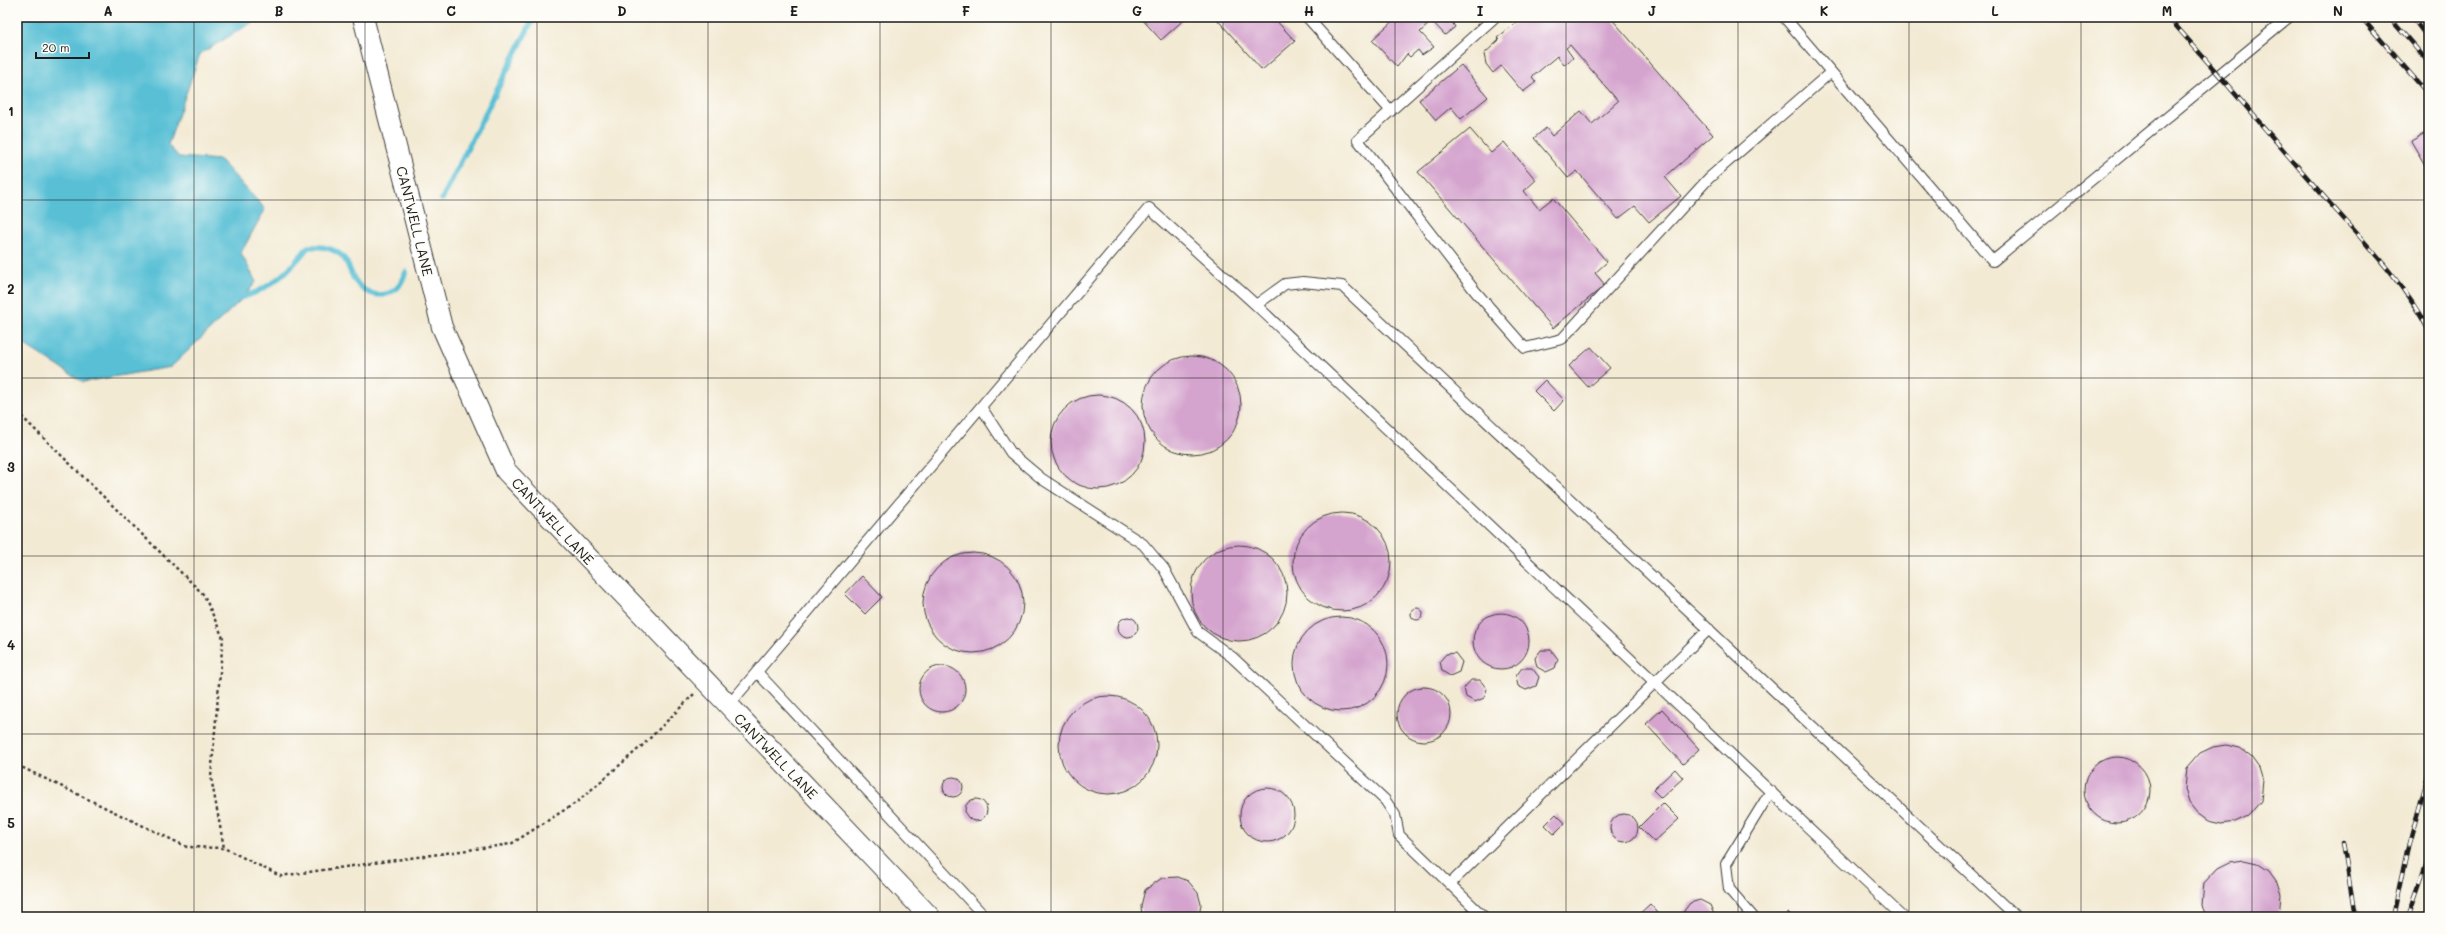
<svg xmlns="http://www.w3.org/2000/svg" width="2446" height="934" font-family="Mali,sans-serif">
<rect width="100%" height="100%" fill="#fdfcf7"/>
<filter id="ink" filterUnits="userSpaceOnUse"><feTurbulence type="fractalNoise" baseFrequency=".025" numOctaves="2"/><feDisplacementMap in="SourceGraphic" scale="8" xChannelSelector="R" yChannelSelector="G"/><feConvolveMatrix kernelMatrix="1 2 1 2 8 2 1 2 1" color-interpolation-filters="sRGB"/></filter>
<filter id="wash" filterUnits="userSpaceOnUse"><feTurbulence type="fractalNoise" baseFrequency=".012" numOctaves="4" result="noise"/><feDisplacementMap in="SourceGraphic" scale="16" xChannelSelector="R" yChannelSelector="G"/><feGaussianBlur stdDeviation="0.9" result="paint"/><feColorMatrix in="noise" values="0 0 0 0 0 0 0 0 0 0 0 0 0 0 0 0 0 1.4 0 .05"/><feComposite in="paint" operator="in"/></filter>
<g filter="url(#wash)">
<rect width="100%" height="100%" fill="#f3ead4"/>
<!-- water -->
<path fill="#58bfd5" stroke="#3a6e78" d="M17,17h244l-61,37 -32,91 11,12 41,3 45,49 -24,44 15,29 -12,15 -73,70 -88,15 -66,-42z"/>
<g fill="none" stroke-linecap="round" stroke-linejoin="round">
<!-- stream -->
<path stroke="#58bfd5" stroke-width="5.5" d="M442,199l92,-182
M238,294l6,3c29,-10 45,-26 64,-50 11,-1 24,0 33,8 8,7 9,19 15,27 10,13 27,18 41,6 4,-3 7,-12 9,-16"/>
</g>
<g id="blocks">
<!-- building -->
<path fill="#d4a3ce" d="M1140,17h47l-26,23z
M1215,17h58l22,24 -33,29z
M1397,17h32l2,2 8,-2 2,3 8,-3 6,10 -10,8 -13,-14 -12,11 14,15 -12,8 -4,-5 -8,7 -3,-3 -10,13 -25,-27z
M1523,17h87l103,118 -48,42 16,19 -32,26 -14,-16 -17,13 -41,-48 -9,7 -34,-40 12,-10 6,8 29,-25 11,13 26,-23 -48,-56 -4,3 7,10 -9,7 -7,-9 -25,21 4,5 -13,10 -22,-26 -8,7 -7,-9 -2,-10 15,-14 -2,-2z
M1461,65l27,32 -27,22 -10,-12 -15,13 -17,-20z
M1470,129l21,24 13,-11 32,38 -12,11 15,18 14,-11 54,64 -12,11 10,12 -52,43 -135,-156z
M2429,131v41l-18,-31z
M1591,347l19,21 -22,19 -19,-21z
M1143 405a49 49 0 1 1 98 0a49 49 0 1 1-98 0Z
M1545,380l19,20 -10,11 -20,-20z
M1051 442a47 47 0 1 1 94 0a47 47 0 1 1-94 0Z
M1293 562a49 49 0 1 1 98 0a49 49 0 1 1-98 0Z
M1191 593a48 48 0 1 1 96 0a48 48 0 1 1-96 0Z
M923 603a50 50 0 1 1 100 0a50 50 0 1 1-100 0Z
M862,576l20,21 -17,17 -20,-20z
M1411 614a6 6 0 1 1 12 0a6 6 0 1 1-12 0Z
M1473 641a28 28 0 1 1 56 0a28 28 0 1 1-56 0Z
M1118 627a10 10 0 1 1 20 0a10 10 0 1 1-20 0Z
M1294 664a47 47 0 1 1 94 0a47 47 0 1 1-94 0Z
M1541,650h10l7,9 -3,9 -9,4 -9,-5 -2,-9z
M1455,653l7,9 -3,10 -9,4 -8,-5 -2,-10 6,-7z
M919 689a23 23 0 1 1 46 0a23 23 0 1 1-46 0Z
M1522,668h10l7,9 -3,9 -10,4 -8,-4 -2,-10z
M1471,680h9l7,9 -3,9 -9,4 -9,-5 -2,-9z
M1397 714a27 27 0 1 1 54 0a27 27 0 1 1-54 0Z
M1059 745a49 49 0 1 1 98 0a49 49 0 1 1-98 0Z
M1662,709l37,40 -16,15 -37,-40z
M2226,745l14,3 11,8 8,11 4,13 -2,21 -13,15 -13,6 -14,2 -13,-3 -11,-8 -8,-10 -4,-14 2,-21 13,-15 13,-6z
M2084 790a33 33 0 1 1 66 0a33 33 0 1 1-66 0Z
M1675,769l8,9 -22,20 -8,-8z
M943 787a10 10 0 1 1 20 0a10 10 0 1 1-20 0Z
M1240 815a27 27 0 1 1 54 0a27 27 0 1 1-54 0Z
M965 810a11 11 0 1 1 22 0a11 11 0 1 1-22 0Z
M1663,803l16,16 -25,23 -15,-15z
M1556,814l9,9 -11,11 -9,-9z
M1610 828a14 14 0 1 1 28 0a14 14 0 1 1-28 0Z
M2244,860l13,3 12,8 8,11 4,13 -2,21 -73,1 -4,-13 2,-21 14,-15 12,-6z
M1178,877l10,4 10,12 3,11 -2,13h-57l-1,-11 4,-16 17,-12z
M1700,900l10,5 5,12h-31v-6l6,-8z
M1650,904l8,9 -4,4h-18z
M1789,913l4,4h-10z"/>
</g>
</g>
<g filter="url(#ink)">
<use href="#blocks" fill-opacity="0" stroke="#3c3b38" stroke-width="1"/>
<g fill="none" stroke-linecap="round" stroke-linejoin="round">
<!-- lane casing -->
<g stroke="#3c3b38" stroke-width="12">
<path id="lane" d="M1307,17l84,94
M1495,17l-137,123 117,151 50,57 37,-9 147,-161 122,-106
M1784,17l209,244 296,-244
M1256,305l647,612
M981,407l30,46 31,26 101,65 21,25 34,63 34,25 153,143 10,15 4,20 85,82
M757,672l228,245
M728,706l421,-498 107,97 29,-21 18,-2 39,4 674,631
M1450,884l259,-255
M1753,917l-24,-28 -3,-25 45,-73"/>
</g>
<!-- street casing -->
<g stroke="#3c3b38" stroke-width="22">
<path id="street" d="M363,17l79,310 64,144 424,446"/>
</g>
<!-- path -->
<path stroke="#3c3b38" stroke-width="2.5" stroke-dasharray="3 3" stroke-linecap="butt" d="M17,412l187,183 19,43 -12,139 13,71
M17,765l170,82 37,1 56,28 231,-32 66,-42 66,-57 51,-51"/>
<!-- lane -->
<use href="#lane" stroke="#fff" stroke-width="10"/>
<!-- street -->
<use href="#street" stroke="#fff" stroke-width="20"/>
<!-- rail casing -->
<g stroke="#1c1c1c" stroke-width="4.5">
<path id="rail" d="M2168,17c51,57 100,116 151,174 39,45 82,86 110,140
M2361,17l68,78
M2389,17l40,46
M2412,17l17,23
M2343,842l12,75
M2393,917l14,-66 22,-78
M2408,917l21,-60"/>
</g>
<!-- rail -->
<use href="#rail" stroke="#fdfcf7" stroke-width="3" stroke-dasharray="9" stroke-linecap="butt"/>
</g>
</g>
<!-- grid -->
<path fill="none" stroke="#1c1c1c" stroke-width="1" stroke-opacity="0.55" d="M194,17v900M365,17v900M537,17v900M708,17v900M880,17v900M1051,17v900M1223,17v900M1395,17v900M1566,17v900M1738,17v900M1909,17v900M2081,17v900M2252,17v900M17,200h2412M17,378h2412M17,556h2412M17,734h2412"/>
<g text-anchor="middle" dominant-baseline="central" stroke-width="4" stroke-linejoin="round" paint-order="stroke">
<!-- street labels -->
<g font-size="14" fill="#1c1c1c" stroke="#fdfcf7">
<text transform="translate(415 221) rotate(76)">CANTWELL LANE</text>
<text transform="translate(553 521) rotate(47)">CANTWELL LANE</text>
<text transform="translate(776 756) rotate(46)">CANTWELL LANE</text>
</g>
</g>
<!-- margin -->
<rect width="2446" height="934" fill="none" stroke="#fdfcf7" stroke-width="44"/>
<!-- scale -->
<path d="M36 52v6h53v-6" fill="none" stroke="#1c1c1c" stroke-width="2"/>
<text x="42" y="52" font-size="12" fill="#1c1c1c" stroke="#fdfcf7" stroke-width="3" paint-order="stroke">20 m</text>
<rect x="22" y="22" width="2402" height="890" fill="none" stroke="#1c1c1c" stroke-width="1.5"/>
<g font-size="13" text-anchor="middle" font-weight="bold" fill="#1c1c1c">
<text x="108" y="16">A</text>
<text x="279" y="16">B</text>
<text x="451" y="16">C</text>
<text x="622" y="16">D</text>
<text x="794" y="16">E</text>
<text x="966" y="16">F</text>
<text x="1137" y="16">G</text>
<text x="1309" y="16">H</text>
<text x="1480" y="16">I</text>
<text x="1652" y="16">J</text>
<text x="1824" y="16">K</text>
<text x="1995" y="16">L</text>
<text x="2167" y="16">M</text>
<text x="2338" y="16">N</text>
<text x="11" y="116">1</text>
<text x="11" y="294">2</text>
<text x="11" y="472">3</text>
<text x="11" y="650">4</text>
<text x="11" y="828">5</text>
</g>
</svg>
